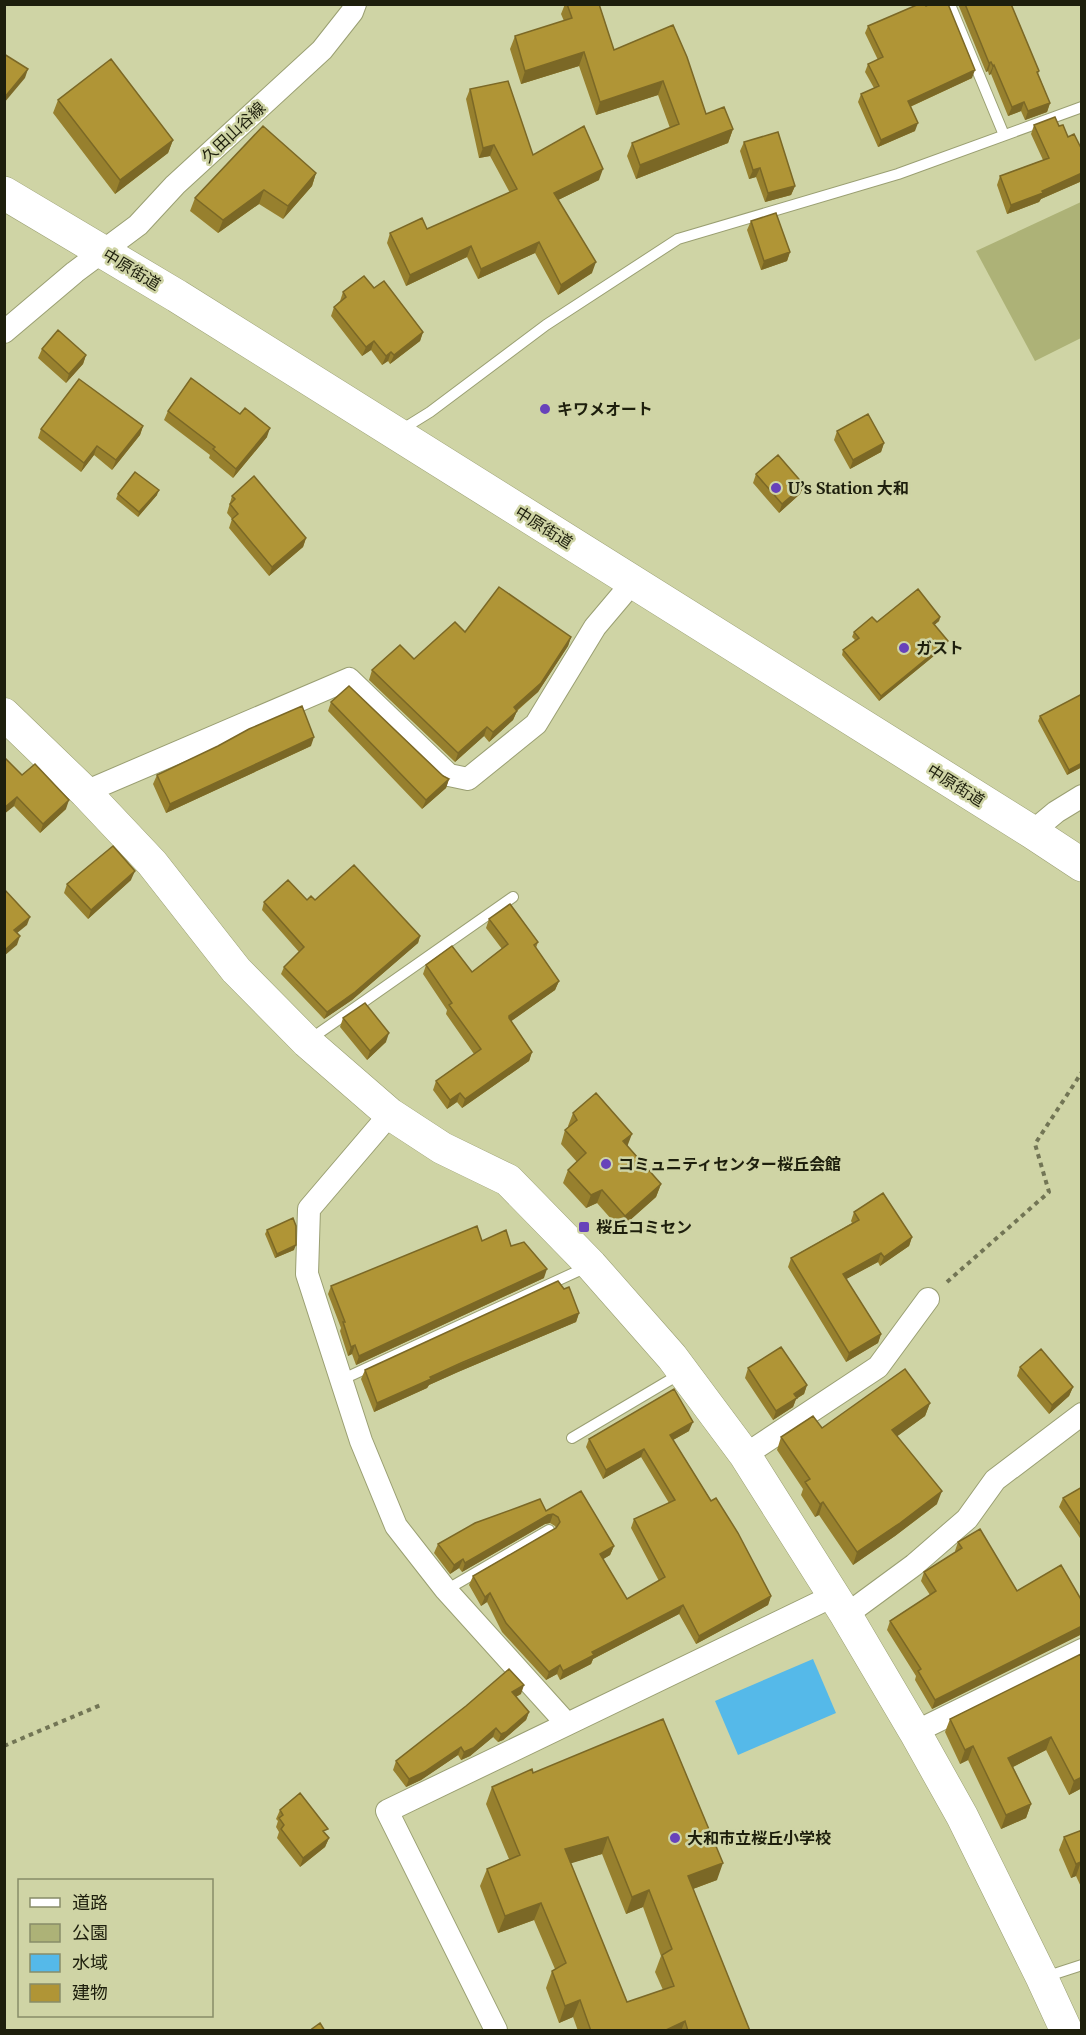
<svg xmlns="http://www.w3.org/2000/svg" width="1086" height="2035" font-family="Merriweather,'Noto Sans JP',serif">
<rect width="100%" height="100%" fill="#cfd4a5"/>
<!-- green -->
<path fill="#adb277" d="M1081,202v136l-46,23 -59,-110z"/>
<!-- water -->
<path fill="#55b9e9" d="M813,1659l23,54 -98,42 -23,-54z"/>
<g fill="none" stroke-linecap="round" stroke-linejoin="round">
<!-- lane casing -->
<g stroke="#9a9f72" stroke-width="12">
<path id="lane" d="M951,7l53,128
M401,430l29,-18 116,-87 132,-86 220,-65 184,-67
M309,1040l204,-143
M341,1380l248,-114
M572,1438l108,-64
M446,1590l103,-60
M1045,1977l37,-12"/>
</g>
<!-- street casing -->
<g stroke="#9a9f72" stroke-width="24">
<path id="street" d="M4,332l71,-60 63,-47 37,-40 147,-135 30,-38 3,-8
M85,792l264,-113 100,96 19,4 68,-55 59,-97 27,-32 9,-14
M1032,832l24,-20 26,-16
M390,1114l-81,95 -2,65 54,167 35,85 50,64 121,134
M745,1455l133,-88 50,-68
M846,1615l68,-50 53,-46 28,-39 87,-66
M915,1732l167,-82
M496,2030l-109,-219 446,-215"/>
</g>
<!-- secondary casing -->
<g stroke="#9a9f72" stroke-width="33">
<path id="secondary" d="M4,714l81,78 67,71 84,107 71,72 83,72 52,34 66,32 83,85 81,92 73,98 101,160 69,117 47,84 80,162 24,52"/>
</g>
<!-- primary casing -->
<g stroke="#9a9f72" stroke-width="34">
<path id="primary" d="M4,193l173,103 855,536 50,33"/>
</g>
<!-- path -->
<path stroke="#727555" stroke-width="4" stroke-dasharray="4.5 4.5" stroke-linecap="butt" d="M947,1282l102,-90 -14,-48 47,-72
M4,1746l99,-42"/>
<!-- lane -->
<use href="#lane" stroke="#fff" stroke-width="10"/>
<!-- street -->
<use href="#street" stroke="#fff" stroke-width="22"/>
<!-- secondary -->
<use href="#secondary" stroke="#fff" stroke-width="32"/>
<!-- primary -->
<use href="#primary" stroke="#fff" stroke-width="33"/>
</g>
<!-- wall -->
<path fill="#97802e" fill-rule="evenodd" d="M565,4h34l15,46 59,-25 33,89 27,15 -5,14 -92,36 -9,-23 5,-13 38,-15 -12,-33 -62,20 -17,-49 -58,18 -11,-35 5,-13 49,-15 -3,-7z
M958,4h53l28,67 -1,3 12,29 -3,9 -22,8 -4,-9 -13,5 -17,-42 -2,1 -1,-4 -2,1z
M868,26l104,52 -62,29 5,24 -37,16 -20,-45 3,-8 13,-6 -9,-16 3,-8 10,-4 -13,-27z
M470,89l63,66 66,25 -41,20 34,73 -34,22 -23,-42 -57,26 -11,-22 -61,29 -19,-43 3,-10 37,-4 83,-36 -20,-37 -11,2 -13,-59z
M58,100l115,40 -5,13 -53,41 -62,-81z
M1034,125l25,1 23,24v31l-41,18 -2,3 -32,12 -10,-29 3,-9 43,-16 -12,-26z
M744,142l51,44 -4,9 -26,7 -9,-25 -7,2 -9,-28z
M316,173l-4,13 -29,33 -24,-15 -41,29 -28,-22 5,-13z
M751,221l39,31 -3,9 -26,9 -14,-40z
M374,288l49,44 -3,9 -30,23 -2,-3 -6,4 -11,-15 -9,6 -31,-40 3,-9 6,-6 3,-9z
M42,349l44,6 -3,9 -17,19 -28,-25z
M168,411l72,3 27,23 -34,41 -24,-20 1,-3 -46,-35z
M143,426l-3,9 -28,35 -18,-15 -13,17 -43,-34 3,-9z
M837,431l47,12 -3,9 -31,17 -16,-29z
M756,474l48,11 -4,9 -21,19 -26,-30z
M118,494l39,1 -19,22 -22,-18z
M232,496l74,42 -3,9 -34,29 -40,-48 3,-9 -5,-6z
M940,617l-1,4 -5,4 12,21 -67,55 -37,-46 1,-5 12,-10 -3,-3 2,-5 23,-10z
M465,632l106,5 -3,9 -30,46 -21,19 -4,9 -24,22 -5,-6 -29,26 -86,-82 3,-10 42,-11z
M331,702l118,77 -3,9 -24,21 -94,-98z
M1040,716l42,51 -15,8 -29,-54z
M311,746l-145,67 -13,-29 4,-9z
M4,757l18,18 44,34 -26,24 -26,-27 -10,8z
M131,880l-43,39 -24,-26 3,-9z
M307,900h8l105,36 -2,7 -66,57 -28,19 -43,-45 3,-7 15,-15 -37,-42 2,-8z
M489,919l49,23 -2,6 23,33 -4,9 -44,31 21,31 -3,9 -67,47 -5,-6 -10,7 -14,-19 3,-9 38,-27 -28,-40 1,-4 -24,-36 3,-9 46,7 30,-23 -16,-21z
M343,1018l43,24 -19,18 -27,-33z
M573,1113l54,33 34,38 -5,13 -36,32 -23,-26 -11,5 -23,-25 5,-13 9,-8 -16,-18 4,-14 4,-2 -1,-2z
M854,1212l58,25 -3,9 -29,20 -2,-4 -32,17 35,55 -3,9 -32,19 -58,-95 3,-9 61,-35 -1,-2z
M267,1230l27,20 -19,8 -10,-24z
M482,1241l29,5 33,32 -188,87 -4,-11 -4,2 -8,-25 1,-3 -13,-34 3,-8z
M579,1313l-3,9 -118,50 -29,13 -2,3 -53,24 -13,-33 4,-9z
M1020,1367l53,20 -4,9 -20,18 -32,-38z
M748,1368l59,17 -3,9 -8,5 -3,8 -20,13 -28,-42z
M930,1403l-5,13 -28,20 40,68 -42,32 -42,29 -34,-50 -4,2 -14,-22 2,-6 -26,-39 4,-13z
M689,1431l-16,9 98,156 -3,9 -72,39 -17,-30 -86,45 -2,5 -31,16 -3,-6 -11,6 -44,-48 -15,-30 -6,4 -12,-21 4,-9 83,-48 -1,-2 -5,-3 -5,1 -83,48 -3,-4 -9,6 -16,-21 4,-9 108,-33 35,-20 33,55 -4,9 -7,4 24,40 32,-18 -28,-53 3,-9 35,-16 -28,-46 -38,22 -17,-32 3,-8z
M1082,1487v54l-23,-34 4,-9z
M958,1542l59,49 65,10v33l-150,75 -17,-29 1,-4 -29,-46 3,-9 40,-26 -9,-14 3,-9 32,-20 -1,-1z
M1082,1656v132l-13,7 -23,-45 -33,17 18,37 -5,14 -25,11 -33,-69 -8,4 -15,-32 5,-13z
M521,1694l-5,3 13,15 -3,8 -23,20 -5,2 -5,-5 -23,19 -9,4 -3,-5 -37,25 -15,7 -13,-17 3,-9 70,-55z
M533,1773l184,107 -24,9 57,142h-172l-5,-14 -14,6 -13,-35 6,-17 3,-2 -21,-49 -36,13 -18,-47 7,-17 22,-10 -23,-55 6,-17zM602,1854l24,60 17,-7 18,49 -6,16 8,18 -36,12 -57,-139z
M280,1810l46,24 3,4 -4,9 -25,20 -23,-29 2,-6 -3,-5 2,-6 -2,-2z
M1082,1830v59l-6,-13 -5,2 -12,-28 5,-13z"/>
<!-- shaded-wall -->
<path fill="#7b6826" d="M584,52l-5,14 -58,18 4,-13z
M991,62l-3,9 -2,1 3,-9z
M994,65l-3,9 -2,1 4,-9z
M28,69l-3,9 -21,25v-5z
M975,70l-3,8 -67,31 3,-8z
M663,81l-5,14 -62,20 4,-13z
M1024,102l-3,9 -13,5 4,-9z
M1050,103l-3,9 -22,8 3,-9z
M918,123l-3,8 -37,16 3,-7z
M733,129l-5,14 -92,36 4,-14z
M173,140l-5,13 -53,41 5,-14z
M494,145l-4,11 -11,2 4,-10z
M760,168l-4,9 -7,2 4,-9z
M603,169l-4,11 -49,24 4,-11z
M316,173l-4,13 -29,33 5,-13z
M1082,173v8l-41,18 -2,3 -32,12 4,-9z
M795,186l-4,9 -26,7 3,-9z
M264,190l-5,14 -41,29 5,-13z
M539,242l-4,11 -57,26 3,-10z
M471,246l-4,11 -61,29 4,-11z
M790,252l-3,9 -26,9 3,-9z
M596,262l-4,11 -34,22 3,-10z
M423,332l-3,9 -30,23 4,-9z
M374,341l-3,9 -9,6 4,-9z
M391,352l-3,9 -6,4 4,-9z
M86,355l-3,9 -17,19 3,-9z
M143,426l-3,9 -28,35 4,-10z
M270,428l-3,9 -34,41 3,-9z
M884,443l-3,9 -31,17 3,-9z
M97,446l-3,9 -13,17 3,-9z
M804,485l-4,9 -21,19 3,-9z
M159,490l-2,5 -19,22 1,-5z
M306,538l-3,9 -34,29 3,-9z
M940,617l-1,4 -8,7 2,-5z
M571,637l-3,9 -30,46 -28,24 4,-9z
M948,641l-2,5 -67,55 2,-5z
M517,711l-4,9 -24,22 4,-10z
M487,727l-3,9 -29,26 3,-9z
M314,737l-3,9 -145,67 4,-9z
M1082,763v4l-15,8 2,-5z
M449,779l-3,9 -24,21 4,-9z
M17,797l-3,9 -10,8v-6z
M69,800l-3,9 -26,24 3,-9z
M135,871l-4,9 -43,39 3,-9z
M30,917l-3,8 -16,13 3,-8z
M20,936l-3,9 -13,11v-5z
M420,936l-2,7 -66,57 -28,19 3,-7z
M559,981l-4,9 -49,35 3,-9z
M389,1033l-3,9 -19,18 3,-9z
M532,1052l-3,9 -67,47 3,-9z
M460,1093l-3,9 -10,7 3,-9z
M632,1134l-5,13 -4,-6z
M661,1184l-5,13 -36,32 5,-13z
M602,1190l-5,13 -11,5 5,-13z
M912,1237l-3,9 -29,20 4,-9z
M296,1245l-2,5 -19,8 2,-4z
M881,1253l-3,9 -39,21 4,-9z
M547,1269l-3,9 -188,87 3,-9z
M579,1313l-3,9 -118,50 -29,13 -2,3 -53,24 3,-9 53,-26z
M881,1334l-3,9 -32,19 3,-9z
M355,1345l-3,9 -4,2 3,-9z
M807,1385l-3,9 -8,5 -3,8 -20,13 3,-9 18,-17z
M1073,1387l-4,9 -20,18 3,-9z
M930,1403l-5,13 -37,27 4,-13z
M693,1422l-4,9 -23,13 4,-9z
M644,1449l-3,8 -38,22 3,-9z
M942,1491l-5,13 -42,32 -42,29 4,-13z
M823,1502l-4,13 -4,2 5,-13z
M553,1514l-3,9 -5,1 -83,48 3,-9 83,-48z
M614,1546l-4,9 -13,8 3,-9z
M463,1559l-4,9 -9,6 4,-9z
M490,1593l-3,9 -6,4 4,-9z
M771,1596l-3,9 -72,39 3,-8z
M683,1605l-4,9 -86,45 -2,5 -31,16 3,-9 29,-19z
M1082,1626v8l-150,75 3,-9z
M560,1665l-3,9 -11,6 3,-8z
M524,1685l-3,9 -12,6 3,-8z
M529,1712l-3,8 -23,20 -5,2 3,-8z
M496,1728l-3,9 -23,19 -9,4 3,-8z
M1051,1737l-5,13 -43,22 5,-14z
M973,1746l-5,14 -8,4 5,-14z
M461,1747l-3,8 -37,25 -15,7 3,-8z
M1082,1777v11l-13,7 5,-14z
M1031,1804l-5,14 -25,11 5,-14z
M608,1837l-6,17 -43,13 6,-18z
M329,1838l-4,9 -25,20 3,-9z
M1081,1862l-5,14 -5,2 5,-14z
M723,1863l-6,17 -35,13 6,-17z
M649,1890l-6,17 -17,7 6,-17z
M541,1903l-7,17 -36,13 7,-17z
M580,2000l-7,17 -14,6 6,-17z
M685,2021l-4,10h-17z"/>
<!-- building -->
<path fill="#b09536" stroke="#7b6826" stroke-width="1.5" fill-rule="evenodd" d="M567,4h32l15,46 59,-25 14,32 19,57 18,-7 9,22 -93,36 -8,-22 47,-19 -16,-43 -63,21 -16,-50 -59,19 -10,-35 57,-18z
M919,4h6l1,2 4,-2h18l27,66 -67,31 10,22 -37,17 -20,-46 18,-8 -11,-22 15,-7 -15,-31z
M965,4h46l28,67 -2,1 13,31 -22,8 -4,-9 -12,5 -18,-42 -1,1 -2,-4 -2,1z
M4,54l24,15 -24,29z
M111,59l62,81 -53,40 -62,-80z
M508,81l25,74 51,-29 19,43 -49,24 42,69 -35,23 -22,-43 -58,27 -10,-23 -61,29 -20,-42 32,-15 5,11 90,-40 -23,-44 -11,3 -13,-59z
M1055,117l4,9 4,-1 5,12 6,-3 8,16v23l-40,18 1,2 -32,12 -11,-29 49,-18 -15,-33z
M263,126l53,47 -28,33 -24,-16 -41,30 -28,-22z
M778,132l17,54 -27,7 -8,-25 -7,2 -9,-28z
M776,213l14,39 -26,9 -13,-40z
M364,276l10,12 10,-7 39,51 -29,23 -3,-3 -5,4 -12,-15 -8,6 -32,-40 12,-10 -3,-5z
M58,330l28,25 -17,19 -27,-25z
M191,378l49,36 5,-6 25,20 -34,41 -23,-20 2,-2 -47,-36z
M79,379l64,47 -27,34 -19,-14 -13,17 -43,-34z
M868,414l16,29 -31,17 -16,-29z
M778,455l26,30 -22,19 -26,-30z
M135,472l24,18 -20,22 -21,-18z
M254,476l52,62 -34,29 -40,-48 6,-5 -8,-10 5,-5 -3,-3z
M499,587l72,50 -30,46 -27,24 3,4 -24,21 -6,-5 -29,26 -86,-83 28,-25 14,14 41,-37 10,10z
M918,589l22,28 -7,6 15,18 -67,55 -38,-46 16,-12 -5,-6 18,-15 5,5z
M349,686l94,90 6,3 -23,21 -95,-98z
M1082,694v69l-13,7 -29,-54z
M302,706l12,31 -144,67 -13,-29 61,-29 31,-17z
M4,757l18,18 13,-11 34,36 -26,24 -26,-27 -13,11z
M113,846l22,25 -44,39 -24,-26z
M354,865l66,71 -65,56 -28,20 -43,-45 20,-20 -40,-45 24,-22 19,20 4,-4 4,4z
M4,889l26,28 -16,13 6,6 -16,15z
M510,904l28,38 -4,3 25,36 -50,35v2l23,34 -67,47 -5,-6 -10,7 -14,-19 45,-32 -32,-44 3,-2 -26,-38 26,-19 20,26 36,-28 -19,-25z
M365,1003l24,30 -19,18 -27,-33z
M596,1093l36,41 -9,7 38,43 -36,32 -23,-26 -11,5 -23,-25 18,-17 -21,-23 12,-10 -4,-7z
M883,1193l29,44 -28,20 -3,-4 -38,21 38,60 -32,19 -58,-95 68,-38 -5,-8z
M293,1218l3,8v19l-19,9 -10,-24z
M477,1226l5,15 24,-11 5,16 13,-4 23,27 -188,87 -4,-11 -4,2 -8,-25h2l-14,-36z
M558,1281l6,8 5,-2 10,26 -118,50 -31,14 1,2 -54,24 -12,-33z
M781,1347l26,38 -13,9 3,4 -21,13 -28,-43z
M1041,1349l32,38 -21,18 -32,-38z
M905,1369l25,34 -38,27 50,61 -42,32 -43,29 -34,-50 -3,2 -15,-22 5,-3 -29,-42 32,-21 9,12z
M674,1389l19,33 -23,13 41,66 5,-3 22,35 33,63 -72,40 -16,-31 -91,47 2,3 -31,16 -3,-6 -11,7 -43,-49 -16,-30 -5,4 -12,-21 83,-48 4,-6 -2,-5 -5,-3 -5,1 -83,48 -2,-4 -9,6 -16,-21 37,-21 44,-16 21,-8 6,12 35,-20 33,55 -14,8 27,45 38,-22 -31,-58 41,-19 -31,-51 -38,21 -17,-31z
M1082,1487v40l-19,-29z
M980,1529l37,62 44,-26 21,36v25l-147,74 -17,-29 3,-2 -31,-48 46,-30 -12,-19 38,-24 -4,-6z
M1081,1654l1,123 -8,4 -23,-44 -43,21 23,46 -25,11 -33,-69 -8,4 -15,-31z
M509,1669l15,16 -12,7 17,20 -23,20 -5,2 -5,-6 -23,20 -9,4 -3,-5 -37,25 -15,7 -13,-18 70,-55z
M663,1719l60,144 -35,13 62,155h-62l-3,-10 -21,10h-73l-11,-31 -15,6 -13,-35 14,-8 -25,-60 -36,13 -18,-47 33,-14 -28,-68 40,-18 1,4zM608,1837l24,60 17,-7 23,59 -10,6 12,31 -47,16 -62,-153z
M300,1793l28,36 -5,2 6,7 -26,20 -22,-29 3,-4 -5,-7 4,-3 -3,-5z
M1082,1830v33l-1,-1 -5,2 -12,-27z
M320,2023l5,8h-16z"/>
<!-- markers -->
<g fill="#6742ba" stroke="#cfd4a5" stroke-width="2">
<circle cx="545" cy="409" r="6"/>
<circle cx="776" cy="488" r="6"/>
<circle cx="904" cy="648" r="6"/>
<circle cx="606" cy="1164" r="6"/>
<rect x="578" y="1221" width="12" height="12" rx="3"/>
<circle cx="675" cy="1838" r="6"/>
</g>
<g text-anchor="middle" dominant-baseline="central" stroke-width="5" stroke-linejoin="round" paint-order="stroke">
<!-- street labels -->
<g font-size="16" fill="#1e1f0d" stroke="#cfd4a5">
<text transform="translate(233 132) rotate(-43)">久田山谷線</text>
<text transform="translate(132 269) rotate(31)">中原街道</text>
<text transform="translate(544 527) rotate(32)">中原街道</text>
<text transform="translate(956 785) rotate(32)">中原街道</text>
</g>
<!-- poi labels -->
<g font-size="16" font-weight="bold" fill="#1e1f0d" stroke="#cfd4a5" text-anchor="start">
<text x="557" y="409">キワメオート</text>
<text x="788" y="488">U’s Station 大和</text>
<text x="916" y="648">ガスト</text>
<text x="618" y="1164">コミュニティセンター桜丘会館</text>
<text x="596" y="1227">桜丘コミセン</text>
<text x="687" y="1838">大和市立桜丘小学校</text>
</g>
</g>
<!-- border -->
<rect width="1086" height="2035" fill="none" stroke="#1e1f0d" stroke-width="12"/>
<!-- legend -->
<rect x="18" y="1879" width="195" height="138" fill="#cfd4a5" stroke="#888c68" stroke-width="1.5"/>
<rect x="30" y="1898" width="30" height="9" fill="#ffffff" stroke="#888c68" stroke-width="1.5"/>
<text x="72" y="1909" font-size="18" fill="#1e1f0d">道路</text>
<rect x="30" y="1924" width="30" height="18" fill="#adb277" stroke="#888c68" stroke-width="1.5"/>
<text x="72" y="1939" font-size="18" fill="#1e1f0d">公園</text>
<rect x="30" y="1954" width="30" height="18" fill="#55b9e9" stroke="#888c68" stroke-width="1.5"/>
<text x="72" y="1969" font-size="18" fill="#1e1f0d">水域</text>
<rect x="30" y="1984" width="30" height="18" fill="#b09536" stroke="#888c68" stroke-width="1.5"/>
<text x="72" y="1999" font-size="18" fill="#1e1f0d">建物</text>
</svg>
